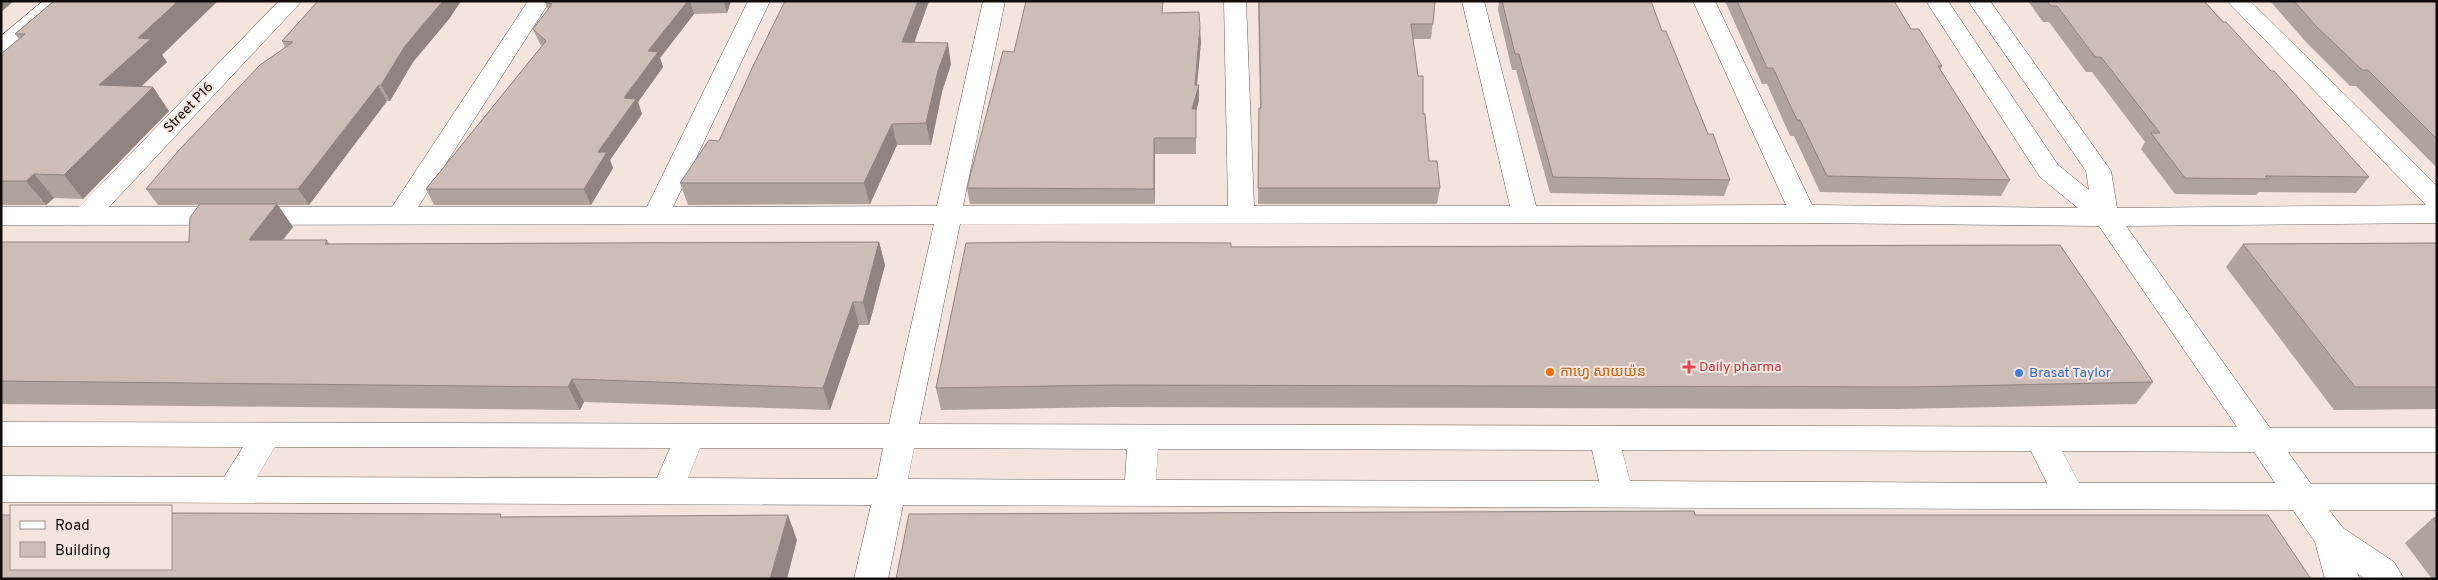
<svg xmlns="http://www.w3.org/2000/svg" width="2438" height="580" font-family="Overpass,'Noto Sans Khmer',sans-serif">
<rect width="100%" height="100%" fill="#f3e4de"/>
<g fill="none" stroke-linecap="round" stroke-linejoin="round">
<!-- minor casing -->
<g stroke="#6b5e59" stroke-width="1">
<path id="minor" d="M43,1h24l-58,52 -8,2v-19z
M279,1h23l-193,206h283l136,-206h22l-132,206h229l101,-206h22l-97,206 264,-1 46,-205h22l-42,205h265l-4,-205h22l8,205h256l-48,-205h22l52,205 250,-1 -93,-204h22l97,204 266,3 -38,-31 -114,-176h22l110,164 31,25 -3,-19 -118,-170h22l121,170 6,37 309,-3 -199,-204h23l187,185v37l-311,3 144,202h167v24h-149l23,32h126v26h-108l14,18 51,34 10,17h-39l-8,-6 3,6h-35l-10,-37 -22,-32 -1390,-5 -15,74h-34l17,-74 -870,-3v-26l223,1 19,-30 -242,-1v-24l888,2 45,-200 -933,1v-18h78zM1803,223l296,3 138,201 -1318,-3 41,-200zM275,447l395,1 -13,30 -400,-1zM700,448h183l-6,31 -189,-1zM914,448l213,1 -2,31 -217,-1zM1158,449l434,1 7,31 -443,-1zM1622,450l409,1 16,32 -417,-2zM2062,451l192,1 21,31h-196z"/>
</g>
<!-- minor -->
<use href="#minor" fill="#fff" fill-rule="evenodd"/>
</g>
<!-- wall -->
<path fill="#afa39d" d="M54,1l108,54 5,7 -26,25 28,24 -86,88 -29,-1 -8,7h-45v-151l18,-15 -4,-5z
M318,1h143l-12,18 -36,43 -23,39h-3l-78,104h-31l15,22 -11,13h45l2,4 550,-2 6,23 -16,60h-10l-29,85 -246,-8 -4,8 -579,-6v-162h188l10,-37h-41l-12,-16 139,-142 -3,-6z
M545,1h186l-4,12 -33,1 -34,44 3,9 -25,35 4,12 -32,46 3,8 -22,37h-157l-8,-16 116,-143 -2,-2 -7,-15 15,-19 -3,-8z
M929,1l-15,41 37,22 -9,28 -11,53h-34l-27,59 -182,1 -8,-22 39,-42z
M1258,1h177l-4,38h-18l16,122 11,27 -3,16h-179l1,-96h1z
M1499,1h152l11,30 46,103 22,46 -6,16 -174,-3 -34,-123h-4l-14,-60z
M1725,1h169l17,28 31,37 -2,4 70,110 -9,16 -181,-4 -26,-56h-4l-23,-52h-5z
M2028,1h176l67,70 98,106 -13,16 -97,-1 -3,3 -81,-1 -34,-45 4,-7 -53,-70h-6l-37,-50h-6z
M2270,1h167v167l-81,-82h-6l-45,-45z
M1163,13l38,29 -4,43 2,15 -3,11v43h-41v50h-185l-3,-16 47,-136z
M2437,243v166l-103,1 -108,-143 17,-23z
M1231,247l922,135 -17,22 -239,5 -785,-2 -171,3 -5,-22z
M2433,518h4v61h-5l-27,-36z"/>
<!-- shaded-wall -->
<path fill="#8f8480" d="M1,1h13l-13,11z
M178,1h40l-56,54 5,7 -50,47 -18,-24 39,-47z
M443,1h18l-12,18 -36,43 -23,39 -9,-16 24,-39z
M688,1h2l4,13 -34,44 3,9 -25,35 4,12 -32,46 3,8 -22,37 -7,-16 14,-37 26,-54 24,-47z
M724,1h7l-4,12z
M918,1h11l-22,62 -5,-21z
M1200,27l1,15 -5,52 3,-9v15l-3,11v43v-43l-4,-2 3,-24z
M948,43l3,21 -9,28 -11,53 -5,-22 12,-52z
M378,86l9,15 -78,104 -11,-16z
M153,87l16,24 -86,88 -19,-24z
M892,124l5,21 -27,59 -6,-21z
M1154,138l1,16v50l-1,-15z
M34,174l20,24 -8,7 -20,-24z
M277,204l16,23 -28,36 -16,-23z
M879,242l6,23 -16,60 -6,-23z
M853,302l6,23 -29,85 -7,-22z
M572,379l12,23 -4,8 -12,-23z
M788,515l9,25 -10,39h-17z"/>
<!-- building -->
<path fill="#ccbdb7" stroke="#8f8480" d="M54,1h124l-40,37 13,1 -52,46 54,2 -89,88 -30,-1 -8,7h-25v-127l24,-20h-10z
M318,1h125l-38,45 -24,39 -3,1 -80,103h-152l34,-40 80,-84 33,-23 -11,-1z
M545,1h143l-40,50 10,1 -34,46 12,1 -38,53h9l-23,37h-158l120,-148 -13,-12 19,-25 -7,-2z
M785,1h133l-16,41 46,1 -10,28 -12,52 -34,1 -28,59h-184l29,-43 10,1 35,-77z
M1026,1h137l-1,12 37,-1 1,15 -5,58h4l-7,24h4v29h-42v51l-187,-1 36,-137 11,1z
M1259,1h176l-2,23h-22l7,52h5v38h2l4,47h8l3,27h-182l1,-80h2z
M1502,1h149l11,30h4l42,103h5l17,46 -177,-3 -34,-123h-4z
M1737,1h157l17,28h8l23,37h-4l72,114 -183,-4 -27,-56h-3l-24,-52h-6z
M2047,1h157l19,21h3l45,49h3l95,106 -104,-1 3,3 -83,-1 -34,-45h9l-59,-76h-6l-38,-51h-6z
M2294,1h143v138l-69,-69h-6l-46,-44z
M200,204h77l-28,36h78l-2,4 554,-2 -16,60h-10l-30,86 -251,-9 -4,8 -567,-6v-139h188l1,-25z
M1046,242l185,1v4l829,-2 93,137 -243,5 -800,-2 -174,3 30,-145z
M2437,243v144h-82l-112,-143z
M1694,511l1,4h573l43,64h-1415l13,-65z
M171,513l330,1 -1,3 288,-2 -18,64h-769v-64h10v54h160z
M2433,518h4v5z"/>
<!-- markers -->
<path fill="#e0444e" stroke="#f3e4de" stroke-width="2" d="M1686.5 359.5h5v5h5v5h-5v5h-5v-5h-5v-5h5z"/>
<circle fill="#e8710a" stroke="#f3e4de" stroke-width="2" cx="1550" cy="372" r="5"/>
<circle fill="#3f7fe0" stroke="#f3e4de" stroke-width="2" cx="2019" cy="373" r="5"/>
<g text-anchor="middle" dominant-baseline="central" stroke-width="4" stroke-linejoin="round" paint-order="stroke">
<!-- street labels -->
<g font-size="14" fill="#110c0a" stroke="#f3e4de">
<text transform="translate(189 108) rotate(-46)">Street P16</text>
</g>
<!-- health labels -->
<g font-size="14" fill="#be3a42" stroke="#f3e4de" text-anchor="start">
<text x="1699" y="367">Daily pharma</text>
</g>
<!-- food labels -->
<g font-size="14" fill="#c56008" stroke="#f3e4de" text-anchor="start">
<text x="1560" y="372">កាហ្វេ សាយយ៉ន</text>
</g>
<!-- shop labels -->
<g font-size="14" fill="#366cbe" stroke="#f3e4de" text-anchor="start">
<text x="2029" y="373">Brasat Taylor</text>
</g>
</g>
<!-- border -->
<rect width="2438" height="580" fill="none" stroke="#110c0a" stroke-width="5"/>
<!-- legend -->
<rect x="10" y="505" width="162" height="65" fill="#f3e4de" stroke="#998e89"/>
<rect x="20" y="521" width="25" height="8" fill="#ffffff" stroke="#998e89"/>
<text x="55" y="530" font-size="15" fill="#110c0a">Road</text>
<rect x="20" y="542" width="25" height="15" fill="#ccbdb7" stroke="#998e89"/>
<text x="55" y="555" font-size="15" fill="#110c0a">Building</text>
</svg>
